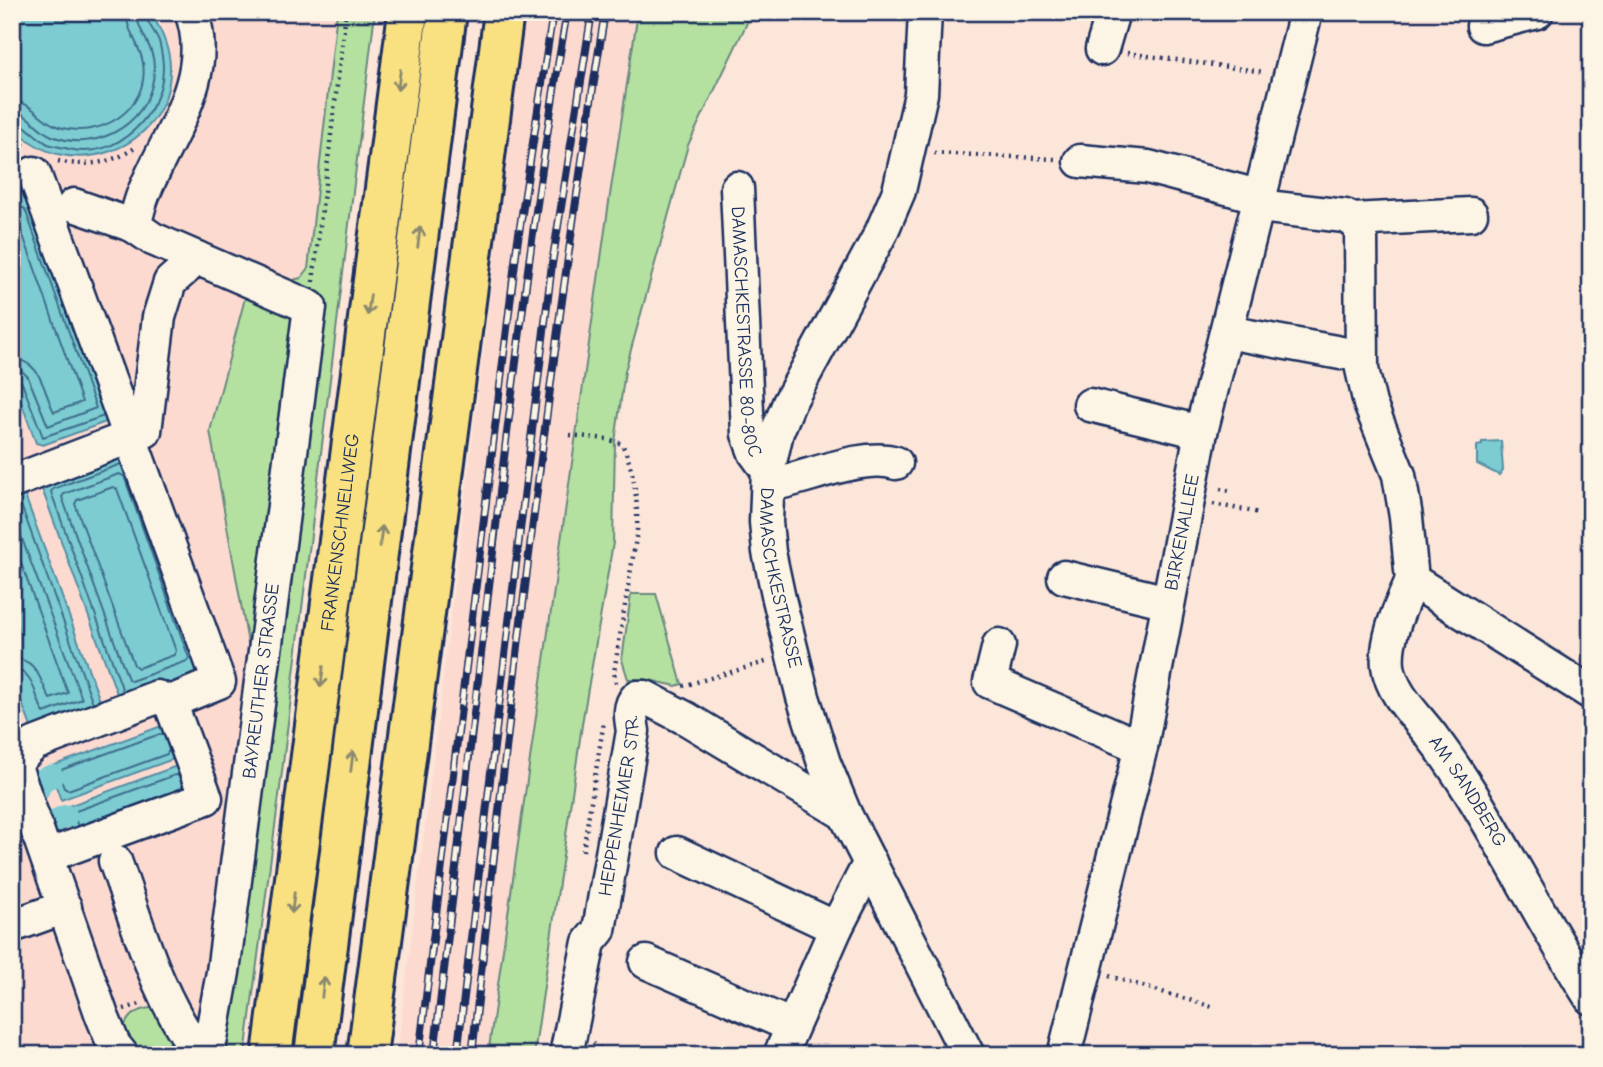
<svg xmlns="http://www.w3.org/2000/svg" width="1603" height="1067" font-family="'Comic Neue',sans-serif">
<rect width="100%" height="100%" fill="#fce5d9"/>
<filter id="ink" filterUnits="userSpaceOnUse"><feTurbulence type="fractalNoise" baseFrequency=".0143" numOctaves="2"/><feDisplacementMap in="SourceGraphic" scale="14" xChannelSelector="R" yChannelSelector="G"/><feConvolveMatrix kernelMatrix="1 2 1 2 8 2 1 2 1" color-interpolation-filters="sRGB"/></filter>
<g filter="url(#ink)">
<!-- built -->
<path fill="#fcdad0" d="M12,12h325l-29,257 -7,9 -12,3 -30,-11 -14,28 -35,133 46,257 -56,367h-188z
M525,12h113l-28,183 -122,860h-91z"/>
<!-- green -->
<path fill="#b4e1a0" stroke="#68887f" stroke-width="2" d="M337,12h38l-95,776 -35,267h-45l56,-367 -46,-257 35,-133 14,-29 30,12 12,-3 7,-9z
M638,12h112l-3,11 -59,122 -63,226 -10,71 -2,101 -30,175 -49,337h-46l122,-860z
M631,594h25l26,90 -6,2 -31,-7h-17l-6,-19z
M150,1008l8,2 15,21c-4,25 -15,24 -37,24l-13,-26c5,-13 12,-19 27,-21z"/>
<!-- water -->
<path fill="#7bccd2" stroke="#558da4" stroke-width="2" d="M13,12h138c9,17 19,35 19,55 2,83 -107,122 -158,57z
M33,186l84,232 -74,27 -7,-2 -24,-66v-184z
M1501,441l2,29 -4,5 -22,-11v-18l5,-1v-3z
M132,453l79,216 -91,33 -79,-216z
M24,493l79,216 -69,26 -22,-59v-179z
M167,724l12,33 -118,43 -12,-33z
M182,764l12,34 -119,43 -12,-33z"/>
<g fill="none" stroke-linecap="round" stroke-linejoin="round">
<!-- shore -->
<path stroke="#416e8c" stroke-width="2" d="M12,101c21,1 28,20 47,26 40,13 91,-17 84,-64 -3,-19 -17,-33 -17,-51
M12,111c16,1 25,19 40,25 48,19 103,-17 102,-69 0,-22 -17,-36 -18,-55
M12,120c11,1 24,18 36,24 6,2 14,3 21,5 48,12 94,-35 94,-81 0,-8 -2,-19 -4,-27 -4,-10 -13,-18 -14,-29
M12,208l9,-1 4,2 71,199 -48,18 -20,-49 -6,-6 -10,-2
M12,219l6,2 64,181 -28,10c-11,-21 -12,-52 -42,-53
M12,378l10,5 21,54 61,-21
M121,464l-68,25 -2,3 72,199
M119,474l5,2 65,182 -2,3 -56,20 -3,-2 -66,-182 2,-3z
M113,487l4,2 59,162 -2,4 -36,13 -4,-3 -59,-161 2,-4z
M12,503l9,2 72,198
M12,512l70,187 -38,14c-10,-16 -9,-43 -32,-45
M12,538l56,155 -18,6c-10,-18 -12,-40 -38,-41
M164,735l-4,-1 -99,36 -2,5 5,13 4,2 99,-36 2,-4
M78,826l-5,-11 3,-4 99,-36 4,1 4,12"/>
<!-- canal -->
<path stroke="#7bccd2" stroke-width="23" d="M12,812l10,-16 16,-6 4,-10 10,-4
M12,832l6,-2 19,7 15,-6 5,-11 9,-4"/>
<!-- minor casing -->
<g stroke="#1b2f5e" stroke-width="37">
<g id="minor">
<path id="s1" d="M925,12l-4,82 -22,97 -18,42 -92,170 -12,29 -9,39 -2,51 3,30 10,47 24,98 21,66 21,51 123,241"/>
<path d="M1483,26l54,-14"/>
<path d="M1102,49l11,-37"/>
<path d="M1080,161l68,6 113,30"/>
<path id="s2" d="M737,188l11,246 7,19 13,18"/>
<path d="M74,205l60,21c3,-10 5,-21 9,-31 22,-56 73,-119 48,-183"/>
<path d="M1258,206l87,10 10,5 6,9 1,139 8,35 29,71 7,42 6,63 179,113"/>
<path d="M1352,220l119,-6"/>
<path d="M134,226l19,13 157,68 -87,665 -15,83"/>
<path d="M1227,332l114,21"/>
<path d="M1090,405l111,27"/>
<path d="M12,482l133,-51 14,-114 11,-35 27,-24"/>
<path d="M768,485c36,-5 95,-33 128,-22"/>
<path d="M1064,577l104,25"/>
<path id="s3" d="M1412,580c-11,26 -27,57 -24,86 4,29 29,50 45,72 14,18 27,38 39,57 41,67 77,137 119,203"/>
<path d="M999,645l-9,37 151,65"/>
<path d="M12,758l90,258 12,29 8,10"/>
<path d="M12,766l22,-22 123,-47 13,5 49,-20 -185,-509"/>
<path d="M677,853l159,75"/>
<path d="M47,856l159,-58 -36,-96"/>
<path d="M115,861c24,66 42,138 86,194"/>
<path d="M12,926l53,-19"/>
<path d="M646,962l146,64"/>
<path id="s4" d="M566,1055l23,-113 10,-12 34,-199c-2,-12 -5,-25 4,-34h8l42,22 158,95"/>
<path d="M780,1055l56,-127 34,-66"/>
<path id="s5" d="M1064,1055l77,-308 60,-315 105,-420"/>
</g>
</g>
<!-- major casing -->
<g stroke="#1b2f5e" stroke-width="44">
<path id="major" d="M367,1055l137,-1043"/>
</g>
<!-- highway casing -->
<g stroke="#1b2f5e" stroke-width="44">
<g id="highway">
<path id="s6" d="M272,1055l136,-1043"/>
<path d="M314,1055l133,-1043"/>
</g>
</g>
<!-- path -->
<path stroke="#1b2f5e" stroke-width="4.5" stroke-dasharray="2 5" stroke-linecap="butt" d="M158,12l7,10
M1127,53l137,19
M12,135l15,13
M934,153l121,6
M58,161c26,6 55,3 78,-14
M313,282l33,-270
M570,435l37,4 15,5c13,27 16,59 15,88l-23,140 2,11
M1220,489l10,2
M1213,504l47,9
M683,686l86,-25
M583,851l21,-130
M1109,976l107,32
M124,1009l19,-6
M593,1043l17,12"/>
<!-- minor -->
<use href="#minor" stroke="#fcf5e5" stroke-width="32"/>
<!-- major -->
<use href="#major" stroke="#f9e181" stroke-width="38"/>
<!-- highway -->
<use href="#highway" stroke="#f9e181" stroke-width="38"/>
<!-- rail casing -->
<g stroke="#1b2f5e" stroke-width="8">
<path id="rail" d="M419,1055l98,-809 36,-234
M434,1055c24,-205 47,-410 72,-614 18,-143 36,-286 61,-429
M457,1055l95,-791 40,-252
M472,1055c38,-349 77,-697 133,-1043"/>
</g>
<!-- rail -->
<use href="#rail" stroke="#fcf5e5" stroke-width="5" stroke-dasharray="16" stroke-linecap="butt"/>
</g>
<!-- one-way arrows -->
<defs><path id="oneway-shaft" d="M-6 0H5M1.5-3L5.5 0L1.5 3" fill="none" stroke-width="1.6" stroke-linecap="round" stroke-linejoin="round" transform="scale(1.75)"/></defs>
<g stroke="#8a8870">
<use href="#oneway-shaft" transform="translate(399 80) rotate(98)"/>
<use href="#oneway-shaft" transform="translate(419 237) rotate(-83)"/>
<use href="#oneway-shaft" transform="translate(369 305) rotate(98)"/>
<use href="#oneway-shaft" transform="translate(381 536) rotate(-83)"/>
<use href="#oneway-shaft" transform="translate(322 677) rotate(97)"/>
<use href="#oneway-shaft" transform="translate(352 761) rotate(-83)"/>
<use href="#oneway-shaft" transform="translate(293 903) rotate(97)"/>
<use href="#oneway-shaft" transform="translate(323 987) rotate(-83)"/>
</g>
</g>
<g text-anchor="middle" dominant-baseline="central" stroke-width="7" stroke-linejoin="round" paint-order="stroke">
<!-- street labels -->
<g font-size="19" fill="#1b2f5e" stroke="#fcf5e5">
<text stroke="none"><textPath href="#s2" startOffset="144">DAMASCHKESTRASSE 80-80C</textPath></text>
<text stroke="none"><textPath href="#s6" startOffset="527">FRANKENSCHNELLWEG</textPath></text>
<text stroke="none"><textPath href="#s5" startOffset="536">BIRKENALLEE</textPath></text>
<text stroke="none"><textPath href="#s1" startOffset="600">DAMASCHKESTRASSE</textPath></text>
<text transform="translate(261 681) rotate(-83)">BAYREUTHER STRASSE</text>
<text stroke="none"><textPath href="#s3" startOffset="240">AM SANDBERG</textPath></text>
<text stroke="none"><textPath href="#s4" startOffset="257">HEPPENHEIMER STR.</textPath></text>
</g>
</g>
<!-- margin -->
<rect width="1603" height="1067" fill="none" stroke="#fcf5e5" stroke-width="42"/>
<rect x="21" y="21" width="1561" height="1025" fill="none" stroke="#1b2f5e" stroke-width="2.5" filter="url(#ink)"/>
</svg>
